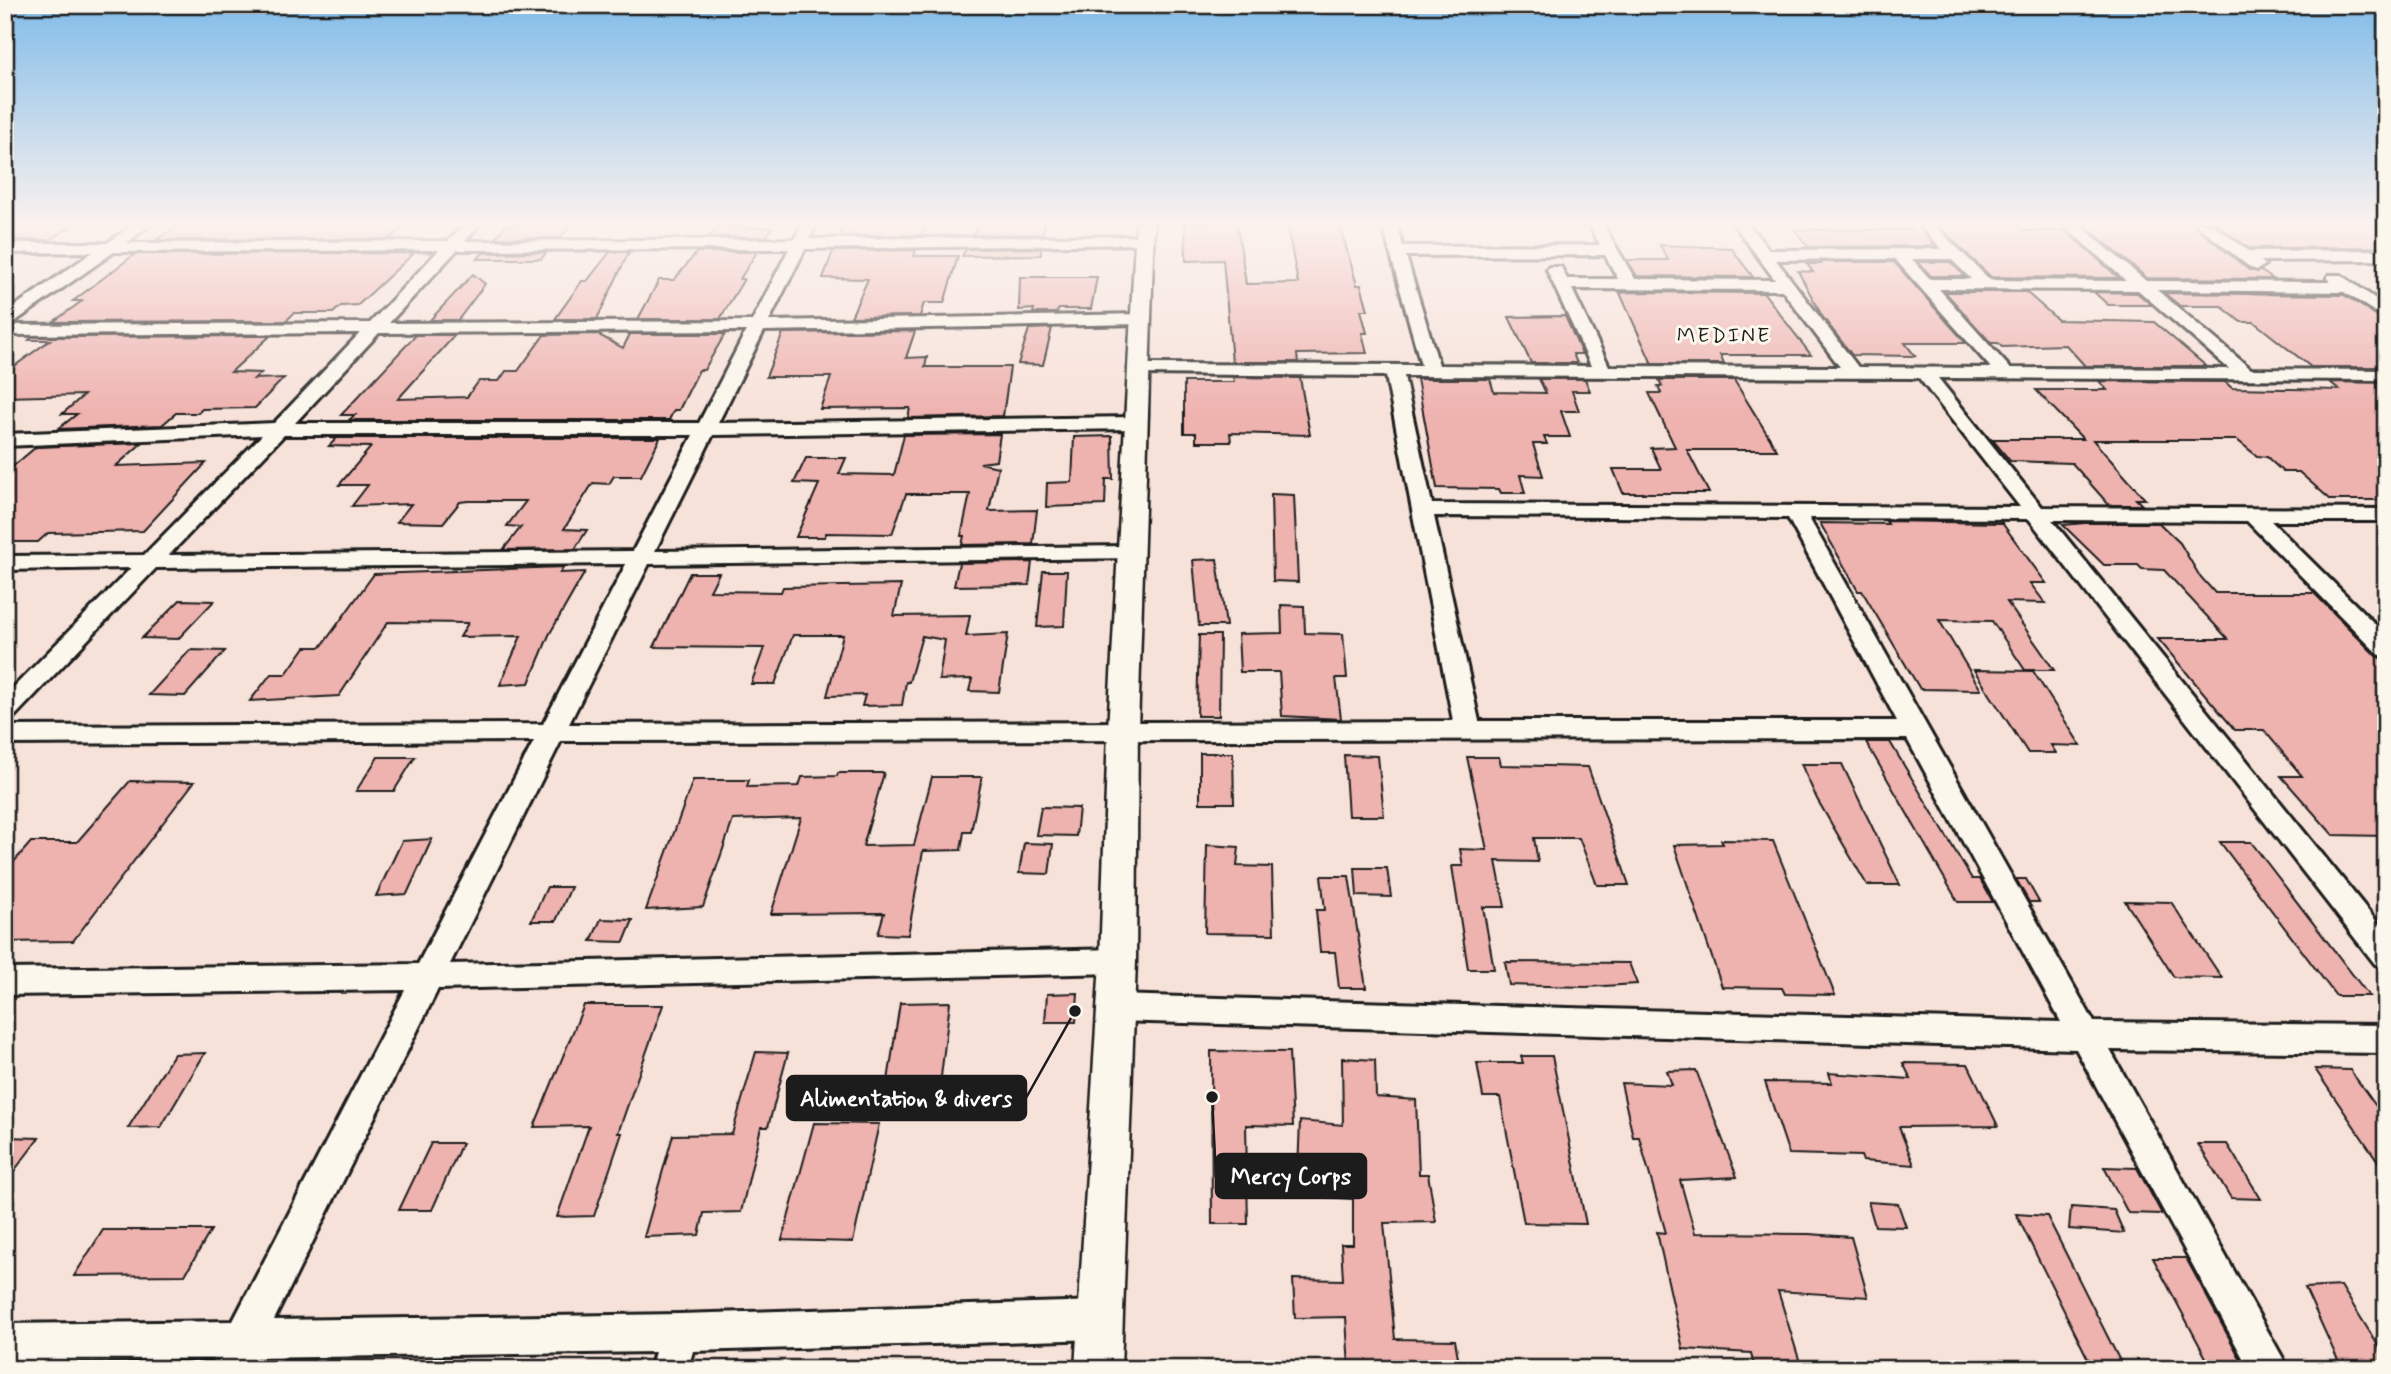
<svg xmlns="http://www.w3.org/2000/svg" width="2391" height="1374" font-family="Mynerve,sans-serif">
<rect width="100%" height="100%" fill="#f7e2da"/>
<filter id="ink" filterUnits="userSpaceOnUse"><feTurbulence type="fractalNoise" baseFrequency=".0143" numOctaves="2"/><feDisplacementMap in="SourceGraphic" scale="14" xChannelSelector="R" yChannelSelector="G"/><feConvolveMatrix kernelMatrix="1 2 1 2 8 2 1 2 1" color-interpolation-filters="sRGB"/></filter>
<g filter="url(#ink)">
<!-- building -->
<path fill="#eeb2af" stroke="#1c1c1c" stroke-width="2" d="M5,223h72l-28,17h-44z
M182,223h225l-17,16 -234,1z
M844,223h82l-4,12 -82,1z
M979,223h66l-2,11 -70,1z
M1237,223l9,61 52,-1 -10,-53h5l-2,-7h48l18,62h4l7,25h-7l6,23h-5l5,20 -70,1 1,8h-66l-9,-102 -37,1 -1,-37z
M1903,223h12l21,23 -128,1 -13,-17h115z
M1935,223h80l10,8h41l53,47 -128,-1z
M2085,223h106l58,47 12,1 12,8 -126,-1 -57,-48z
M2214,223h156l16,9v15l-137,1z
M506,225h65l-11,13h-65z
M717,227l55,1 -6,9h-57z
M1660,245l71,3 22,29 -116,-1 -10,-16h41z
M1041,248v7l-79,1 4,-7z
M916,250l-2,6h44l-14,47h-20l-4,13 -69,1 17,-38 -45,-1 10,-27z
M547,252l-6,7h-64l6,-6z
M610,252h19l-32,67h-42l27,-38h5z
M697,252h60l-17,27h4l-24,40h-82l21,-39h15z
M414,253l-56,52 -17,1 -8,7h-39l-8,8 -233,1 29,-21h-9l62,-47z
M1820,262h74l72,81h-61l10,13 -63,-1 -30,-39 -24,-45 15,1 -6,-8h14z
M1918,262h32l15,14h-34z
M473,274l12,10 -27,36h-28z
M1020,277h77l-6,32h-32l-3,4h-23l1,-4 -15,1z
M1629,292l135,1 47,62h-91l4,9h-72l-32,-71z
M1945,292h81l32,28 96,2 52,44h-121l-19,-21 -64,2 -4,-4h-7z
M2094,292l43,1 15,12h-44z
M2164,293l180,2 42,26v46h-75l-57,-45h-13l-20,-16h-41z
M1565,316l17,38h-9l4,9h-46l-22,-46z
M1052,328l-9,37 -25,-1 11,-35z
M915,331l-9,27 21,-1 -2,10h85l-7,49 -95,2 2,-10 -90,1 11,-32h-65l17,-44z
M597,334l26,14 7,-14h95l-21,36h-5l-20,40h-5l-5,10h-320l6,-5h-14l75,-80h39l-57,64 69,-2 12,-16h20l7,-10h12l26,-36z
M270,336l-39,36 30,1 -7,6 30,-1 -29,30 -53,1 -4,4h-22l-14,12 -104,4 19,-15h-15l22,-19 -79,2v-24l45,-33h-21l3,-3z
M1233,377l67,1 10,57 -80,-2 1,9h-35v-9h-12v-51h50z
M1417,379h73l4,13 52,1 -7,-14h46l5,12h-18l7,20h-18l9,26h-26l3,7h-14l10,32 -23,-1 5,18h-24l-2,-4 -62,-1z
M1659,380h75l43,70h-90l22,43h-86l-10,-24h48l-10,-21 24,-1 -26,-54h12l-3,-7h4z
M2099,381l126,1 7,6 108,2 -10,-8 56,1v117h-55l-32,-28h-16l-16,-15 -10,-1 -20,-16h-144l52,59h-9l6,6h-33l-37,-42 -62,-2 -18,-22h91l-47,-49h71z
M1000,434l-4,27 -16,2 18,4 -9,44 48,-1 -4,34 -71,1 2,-9h-3l9,-42h-64l-14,40 -66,-1 -1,4h-29l23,-53 -25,-1 12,-25h40l-7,16 55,1 10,-40z
M1112,436l1,43h-7l-1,26 -59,2 1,-24 25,-1 2,-45z
M330,438h330l-19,38h-27l-5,8 -16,-1 -29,46 23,1 -12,19 -72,1 18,-23 -14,-1 19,-25h-58l-8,1 -17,21 -46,-1 14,-18 -59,2 16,-21h-29l32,-38 -42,-1 7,-7z
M142,443l-26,23 90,-3 -63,68 -95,2 -10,9h-33v-69l31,-26z
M1271,494l23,1 4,87 -25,-1z
M1886,521l116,2 44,60h-16l15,20 -38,-1 47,68h-29l-33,-49 -53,-1 42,70 -61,-1 -58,-98h-4l-38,-68 68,1z
M2085,523h74l21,20 19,32 16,18h99l62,63 10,5v175l-53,-1 -52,-59h21l-38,-46h-29l-77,-91h70l-64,-69 -22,-1 -4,-4h-34l-41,-40z
M1217,559l9,67h-27l-6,-66z
M1032,562l-3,23 -75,1 5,-23z
M564,567l-4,6 25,-1 -36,63 -20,48 -29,2 21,-49 -61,1 8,-14 -80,-1 -49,74 -89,5 21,-27h15l19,-27h16l53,-73z
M1043,571h24l-3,55 -27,1z
M690,573h29l-9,18 71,1 2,-5 118,-2 -7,31 76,-1 -4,21 42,-2 -9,58 -30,-1 3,-12 -33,1 6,-40 -23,-4 -13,46h-3l-4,23 -40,1 3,-11 -38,1 16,-61h-50l-18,49h-24l13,-36 -110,-1z
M180,600l34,1 -36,38 -36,-1z
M1281,605l23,1 1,27 38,1 4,44h-11l5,41 -59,-3 -3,-44h-39l-2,-38 44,-1z
M1199,635h21l-1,81h-22z
M190,650l35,1 -40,45 -36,-1z
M1974,670l59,1 48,75 -30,-1 5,8h-28z
M1866,742h24l82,137h8l13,23h-35z
M1200,753h33l1,50h-34z
M1344,755l34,1 6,60h-36z
M378,757h37l-21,34h-38z
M1467,757h32l2,8 87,2 41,118h-32l-18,-47h-45l4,24 -42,-1 9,46h-22l11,62h-26l-16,-103h11l-3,-17 27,1z
M1801,764h41l58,121h-33l-50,-86z
M838,773h46l-21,73 51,-1 18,-68h50l-11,55h-7l-3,18 -38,1 -15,84 -30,-1 6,-21 -113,1 30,-96 -68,2 -30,87 -57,3 47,-130h56l-2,7 52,-1 3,-9 35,-1z
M130,781l64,1 -121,159 -68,1v-70l26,-30h46z
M1041,807l38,1 -3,28 -40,-1z
M432,839l-25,55 -31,2 26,-55z
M1721,840l52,1 62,154 -50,-1 -3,-6 -60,-1 -48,-142 49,-1z
M2220,842h31l118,154h-33z
M1024,843l29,1 -4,30 -30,-1z
M1207,845l32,2 -2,19 35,1 2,67 -69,-1z
M1355,868h32l4,29 -34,-1z
M1321,876h28l17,112h-27l-4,-36h-15l-4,-42h9z
M2016,879h10l13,23h-10z
M547,887h24l-15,34h-25z
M2125,901l46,1 51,76 -48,-1z
M601,919l32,1 -9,22 -33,-1z
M1505,962l124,1 8,21 -51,3 -77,-2z
M1078,993l-2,29h-31l2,-28z
M950,1002l-10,83 -53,2 13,-84z
M584,1005h79l-45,128h4l-28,83 -37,1 32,-91 -55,1z
M1211,1051l78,1 4,74 -47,-1 2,99h-36z
M756,1052l32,1 -20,74h-7l-20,85 -37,1 -5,22 -55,2 29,-102 59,-1z
M205,1053l-44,74 -33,1 46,-74z
M1521,1056h31l34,168 -62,-1 -24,-126h-17l-6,-34h46z
M1342,1058l33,2 1,37 40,3 3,74h9l8,48 -52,1 11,116 60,1 5,29h-111l-3,-52 -51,1 -2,-39 50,1 -2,-36h12v-45l-56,-4 3,-74 43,4z
M1903,1063l65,1 30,62 -99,1 15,38 -51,-4 -2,-5 -72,-2 -24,-72 67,1 -3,-10 82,6z
M2315,1069l35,1 36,50v53z
M1696,1070l41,107 -57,3 15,53 114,1 42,3 17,60 -90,-6 24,78h-47l-4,-16 -68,-4 -26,-117 9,1 -27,-96h-6l-12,-54 51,2 -5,-14z
M814,1123l65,1 -26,118 -71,-2z
M5,1137l34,1 -34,45z
M431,1143h31l-30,67h-33z
M2198,1144h29l34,55 -30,-1z
M2104,1167l33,1 25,46 -34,-1z
M1868,1202l30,2 8,23 -31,-1z
M2071,1207l43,3 10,23 -55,-4z
M2016,1214l31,2 77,153h-31z
M103,1230h108l-26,45 -111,1z
M2153,1258h33l60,111h-34z
M2341,1286l45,72v11h-44l-37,-81z"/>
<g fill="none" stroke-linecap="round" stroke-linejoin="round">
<!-- minor casing -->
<g stroke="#1c1c1c" stroke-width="6">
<path id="minor" d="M136,223h16l-25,20 321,-2 18,-18h15l-16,18 329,-2 9,-16h14l-8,16 341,-3 3,3 -3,3 -5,2 -340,5 -36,72 373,-7 8,5 -8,5 -378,7 -46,92 417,-6 10,6 -10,6 -422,6 -58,116 477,-5 8,2 3,5 -3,5 -491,6 -80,160 884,-3 -67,-345 -246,-2 -9,-5 9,-5 281,1 -39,-142h14l7,23 197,-1 -12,-22h14l33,56 140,1 -42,-57h14l22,27 173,-1 -25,-26h15l58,57 136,1 -65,-58h16l69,58 184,1 -3,-4 2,-3h12l45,31v13l-42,-27 -187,-2 94,79 135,1v10l-448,-2 104,129 344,2v12h-115l115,114v22l-8,-3 -131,-133 -195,-1 334,413v34l-11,-3 -346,-445 -220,-1 285,504 292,3v28l-276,-3 179,319h-40l-173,-320 -961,-28 -11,-4 -5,-9 5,-9 11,-4 946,27 -154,-283 -1346,2 -111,223 668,-15 11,3 4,9 -4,9 -11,3 -680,16 -164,331 405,-6 421,-13 13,6 6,13 -6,13 -13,6 -407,12 -5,18h-38l5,-17 -400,6 -5,11h-40l4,-10 -209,3v-38l228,-3 172,-331 -400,5v-26l413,-5 116,-223 -529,3v-18l538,-2 83,-160 -470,4 -142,149 -9,2v-23l126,-128 -126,2v-14l139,-1 118,-120 -257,11v-12l269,-11 86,-90 -355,2v-22l88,-61 -88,1v-10h102zM789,249l-37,72 -363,2 68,-73zM439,250l-69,73 -360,2 104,-73zM1605,255l13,24h-51l-6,-12h-12l-2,3 44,96 -152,-1 -33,-109zM1895,259l96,109 -133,-1 -82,-107zM1912,259h39l20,20h-41zM1572,289l210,1 58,77 -231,-1zM1939,289l199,1 91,79 -219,-1zM746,331l-47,92h-404l84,-90zM1404,376l515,2 101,129 -588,-3zM284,435h409l-60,116 -464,4zM1434,516l354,2 109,203h-418z
M2194,223h16l39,28 137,-1v10l-125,1 4,4 -8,5 -6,-2z"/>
</g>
<!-- tertiary casing -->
<g stroke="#1c1c1c" stroke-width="5">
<path id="tertiary" d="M1136,223h18l-16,507 -2,231 -15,408h-46l25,-408 8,-231z"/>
</g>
<!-- minor -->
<use href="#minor" fill="#fbf7ec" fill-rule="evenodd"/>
<!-- tertiary -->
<use href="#tertiary" fill="#fbf7ec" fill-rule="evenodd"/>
</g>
</g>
<!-- sky -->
<linearGradient id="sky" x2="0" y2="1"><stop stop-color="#82bce9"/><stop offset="0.54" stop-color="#fbf2ee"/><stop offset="1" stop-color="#fbf2ee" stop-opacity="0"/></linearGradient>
<rect width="2391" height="415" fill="url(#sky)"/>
<g text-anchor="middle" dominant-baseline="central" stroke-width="6" stroke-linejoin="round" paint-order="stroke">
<!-- far-quarter labels -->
<g font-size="21" letter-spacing="2" fill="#1c1c1c" stroke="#fbf7ec">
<text x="1724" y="336">MEDINE</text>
</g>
</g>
<!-- callouts -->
<path fill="none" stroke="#1c1c1c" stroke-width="2.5" d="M1075 1011L1026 1098M1212 1097L1216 1176"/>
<g fill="#1c1c1c" stroke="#fbf7ec" stroke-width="2.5">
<circle cx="1075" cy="1011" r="7"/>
<circle cx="1212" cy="1097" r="7"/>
</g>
<g fill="#1c1c1c" stroke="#1c1c1c" stroke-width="2.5">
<rect x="787" y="1076" width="239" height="44" rx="7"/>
<rect x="1216" y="1154" width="150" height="44" rx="7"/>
</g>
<g font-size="23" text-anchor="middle" font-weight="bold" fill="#fff">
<text x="906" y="1106">Alimentation &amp; divers</text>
<text x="1291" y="1184">Mercy Corps</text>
</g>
<!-- margin -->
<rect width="2391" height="1374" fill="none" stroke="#fbf7ec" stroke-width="28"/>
<rect x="14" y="14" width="2363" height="1346" fill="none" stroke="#1c1c1c" stroke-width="2.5" filter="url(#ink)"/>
</svg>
